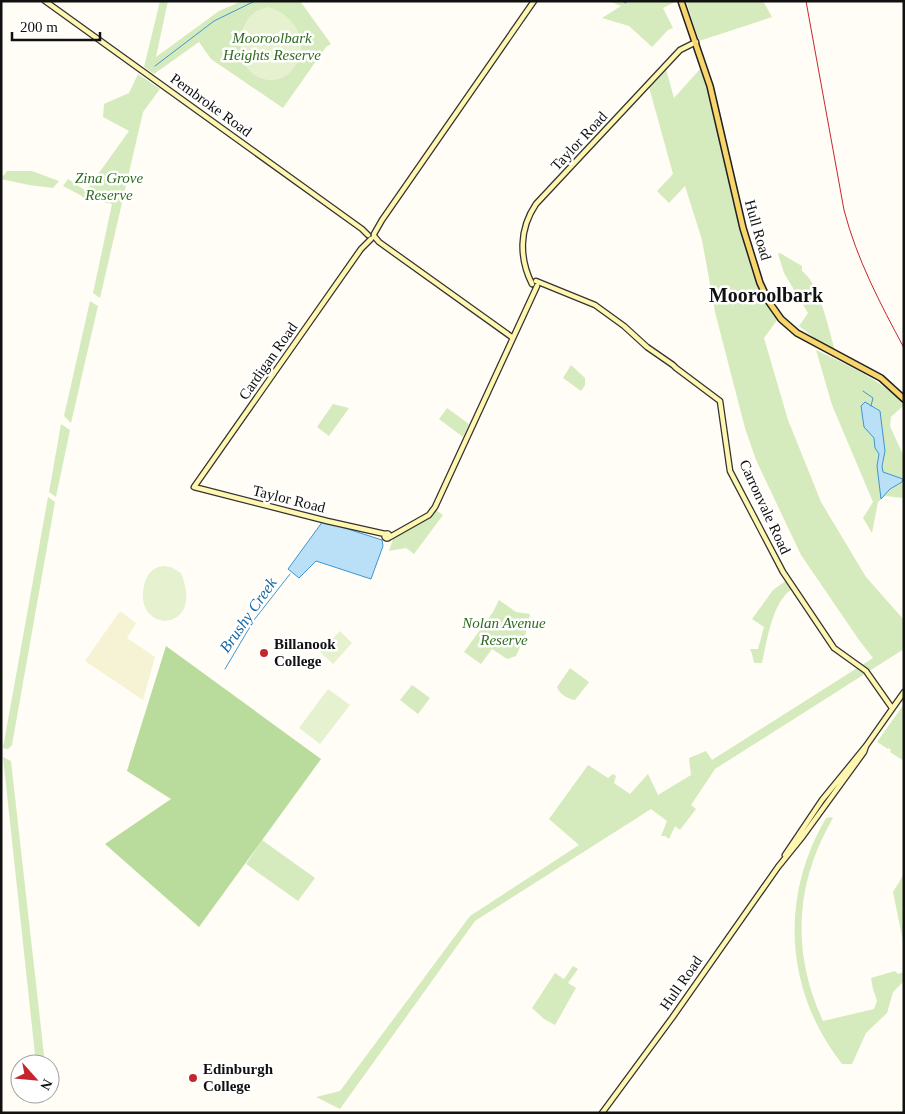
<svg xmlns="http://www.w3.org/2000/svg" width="905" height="1114" font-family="Georgia,serif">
<rect width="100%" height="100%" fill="#fffdf5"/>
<!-- farmland -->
<path fill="#f6f3d4" d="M120,611l16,12 -9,15 28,19 -12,43 -58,-39z"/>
<!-- green -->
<path fill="#d5ebbd" d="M160,1h8l-12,56 63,-46 23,-10h58l31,43 -5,3 -43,61 -72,-49 -12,-17 -45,32 -10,-7z
M609,1h68l-14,7 10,20 -5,2 -16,17 -23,-21 -27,-8 19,-12z
M686,1h77l9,16 -73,24z
M701,68c16,59 28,119 45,178 8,25 14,53 32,73l-14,19 24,82 33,82 45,75 38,43v29l-189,120 -24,36 5,4 -16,21 -5,-4 -6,13 -4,-3h-4l6,-15 -16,-12 -176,112 -135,188 -24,-12 24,-6 130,-175 109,-71 -30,-26 39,-54 20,13 5,-4 3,2 -2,7 16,11 18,-20 10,21 33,-20 -2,-17 17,-7 6,9 161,-102 -14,-18 -58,-85 -45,-95 -11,-32 -30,-116 -13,-72 -17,-54 -16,17 -12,-12 16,-17 -24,-87 17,-18 8,29z
M138,74l22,15 -17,23 -43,186 -7,-5 19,-89 -30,-7v-1l-19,-10 5,-7 18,12 43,-60 -26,-14 1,-13 25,-11z
M7,171h25l27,10 -6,7 -24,-3 -28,-6z
M780,253l22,13v5c18,13 26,57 33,79l-18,-10 -18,-14 9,-13 -24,-40 -6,-19z
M90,301l8,5 -27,117 -7,-7z
M816,350c31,15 65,29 88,55l-13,12 -1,9 14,31v41l-19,-2 -7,6 -6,31 -9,-15 10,-16 -41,-97z
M571,365l14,13v7l-4,6 -18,-13z
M333,404l16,4 -20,28 -12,-9z
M447,408l22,16 -6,13 -24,-18z
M61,424l9,6 -14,67 -7,-5z
M48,497l7,5 -43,243 -4,4 -5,-1z
M436,510l7,5 -29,39 -8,-6 -17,3 4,-12 31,-19z
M787,580l5,9c-20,13 -25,52 -30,74h-8l-2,-9 -2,-5h8l6,-22 -12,-8 21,-29z
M499,600l17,12 14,2 -5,22 -9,20 -9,3 -15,-10 -11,15 -17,-12 29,-40z
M570,668l19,14 -14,18c-7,-1 -16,-6 -18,-13z
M412,685l18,13 -12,16 -18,-14z
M904,704v57l-14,-9 1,-2 -2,-2 -1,1 -11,-7z
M3,757l8,4 34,303h-9z
M830,817l3,1c-38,65 -42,134 -10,203l51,-12 3,-8 -4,-12 -2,-11 24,-7 3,3 6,-2v9l-11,11 -6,21 -21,20 -14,31h-10c-57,-73 -63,-166 -16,-246z
M262,840l53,38 -17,23 -52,-37z
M904,874v72l-11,-54z
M573,966l5,3 -10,14 8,5 -21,37 -11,-6 -12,-11 23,-35 9,6z"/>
<!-- forest -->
<path fill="#b9dc9c" d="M166,646l155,113 -122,168 -94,-83 66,-45 -44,-28z"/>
<!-- pitch -->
<path fill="#e6f2cf" d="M268,7c25,7 41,31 29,56 -11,22 -38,23 -52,2 -9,-15 -5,-42 9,-52 4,-4 9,-4 14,-6z
M164,566l7,1 10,6c26,63 -52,61 -36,9 3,-10 9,-15 19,-16z
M340,631l12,12 -19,21 -13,-12z
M328,689l22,16 -30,39 -21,-16z"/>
<!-- water -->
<path fill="#b9e0f7" stroke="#3f96cf" d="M865,402l15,9 5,40 -3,15 1,6 20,7 -1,3 -12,7 -9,10 -4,-33 2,-12 -4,-6 -1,-10 -10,-11 -3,-21z
M323,521l59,19 1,6 -12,33 -55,-18 -17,17 -11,-9z"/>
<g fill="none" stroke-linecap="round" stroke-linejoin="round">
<!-- stream -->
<path stroke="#3f96cf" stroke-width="1" d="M622,1l4,2
M155,66l59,-45 41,-20
M863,391l10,7 -2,8
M225,669l29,-49 36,-46"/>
<!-- secondary casing -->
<g stroke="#333" stroke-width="7">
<path id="secondary" d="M45,1l317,228 6,6
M374,234l8,-14 152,-219
M374,236l5,6 134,96
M371,239l-10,10 -167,238 133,34 58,13
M536,281l59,24 29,21 23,21 26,18 3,3 44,33 10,70 53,101 51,76 32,23 26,37
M532,284c-13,-26 -13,-55 4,-80l144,-154 16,-8
M384.5 536a2.5 2.5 0 1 1 5 0a2.5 2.5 0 1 1-5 0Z
M390,537l39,-22 6,-8 102,-221
M785,855l37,-55 44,-54 38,-54
M602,1113l70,-95 106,-151 25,-31 61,-84 2,-6"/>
</g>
<!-- primary casing -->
<g stroke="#222" stroke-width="8">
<path id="primary" d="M681,1l29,85 33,142 17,55 9,19 12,17 16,14 84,45 23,21"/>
</g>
<!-- secondary -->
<use href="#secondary" stroke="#fff6b0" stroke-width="4.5"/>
<!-- primary -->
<use href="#primary" stroke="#f9d66b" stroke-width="5"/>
<!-- rail -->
<path stroke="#c4262e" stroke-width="1" d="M806,1l38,209c13,50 36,93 60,138"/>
</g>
<!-- markers -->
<g fill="#c4262e" stroke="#fff" stroke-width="2">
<circle cx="264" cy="653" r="5"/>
<circle cx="193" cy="1078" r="5"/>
</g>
<g text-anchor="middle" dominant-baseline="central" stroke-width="5" stroke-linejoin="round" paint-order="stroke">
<!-- park labels -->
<g font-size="15" font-style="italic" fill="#2f6b1f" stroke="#fff">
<text x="272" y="38">Mooroolbark<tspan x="272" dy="17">Heights Reserve</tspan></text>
<text x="109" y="178">Zina Grove<tspan x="109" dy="17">Reserve</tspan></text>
<text x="504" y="623">Nolan Avenue<tspan x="504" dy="17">Reserve</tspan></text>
</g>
<!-- street labels -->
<g font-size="15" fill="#111" stroke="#fff">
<text transform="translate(211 105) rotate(36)">Pembroke Road</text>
<text transform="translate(579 141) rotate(-47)">Taylor Road</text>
<text transform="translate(758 230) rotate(74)">Hull Road</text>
<text transform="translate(268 361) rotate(-55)">Cardigan Road</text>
<text transform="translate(289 499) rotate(14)">Taylor Road</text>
<text transform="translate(765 507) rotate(65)">Carronvale Road</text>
<text transform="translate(681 983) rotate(-55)">Hull Road</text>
</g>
<!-- poi labels -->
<g font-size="15" font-weight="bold" fill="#111" stroke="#fff" text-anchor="start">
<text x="274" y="644">Billanook<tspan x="274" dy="17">College</tspan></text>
<text x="203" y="1069">Edinburgh<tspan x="203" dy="17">College</tspan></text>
</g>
<!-- water labels -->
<g font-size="16" font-style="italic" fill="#1768a6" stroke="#fff">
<text transform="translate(248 615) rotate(-55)">Brushy Creek</text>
</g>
<!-- district labels -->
<g font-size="20" font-weight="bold" fill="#111" stroke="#fff">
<text x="766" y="295">Mooroolbark</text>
</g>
</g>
<!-- border -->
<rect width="905" height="1114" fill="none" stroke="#111111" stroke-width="5"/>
<!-- north arrow -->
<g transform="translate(35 1079) rotate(117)"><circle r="24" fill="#ffffff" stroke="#a0a0a0"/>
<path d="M0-4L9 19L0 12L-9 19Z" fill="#c4262e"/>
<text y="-8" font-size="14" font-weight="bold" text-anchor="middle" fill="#111111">N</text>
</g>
<!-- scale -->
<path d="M12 32v8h88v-8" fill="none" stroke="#111111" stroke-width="2.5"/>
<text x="20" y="32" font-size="15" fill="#111111" stroke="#ffffff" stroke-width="4" paint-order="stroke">200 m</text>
</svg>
